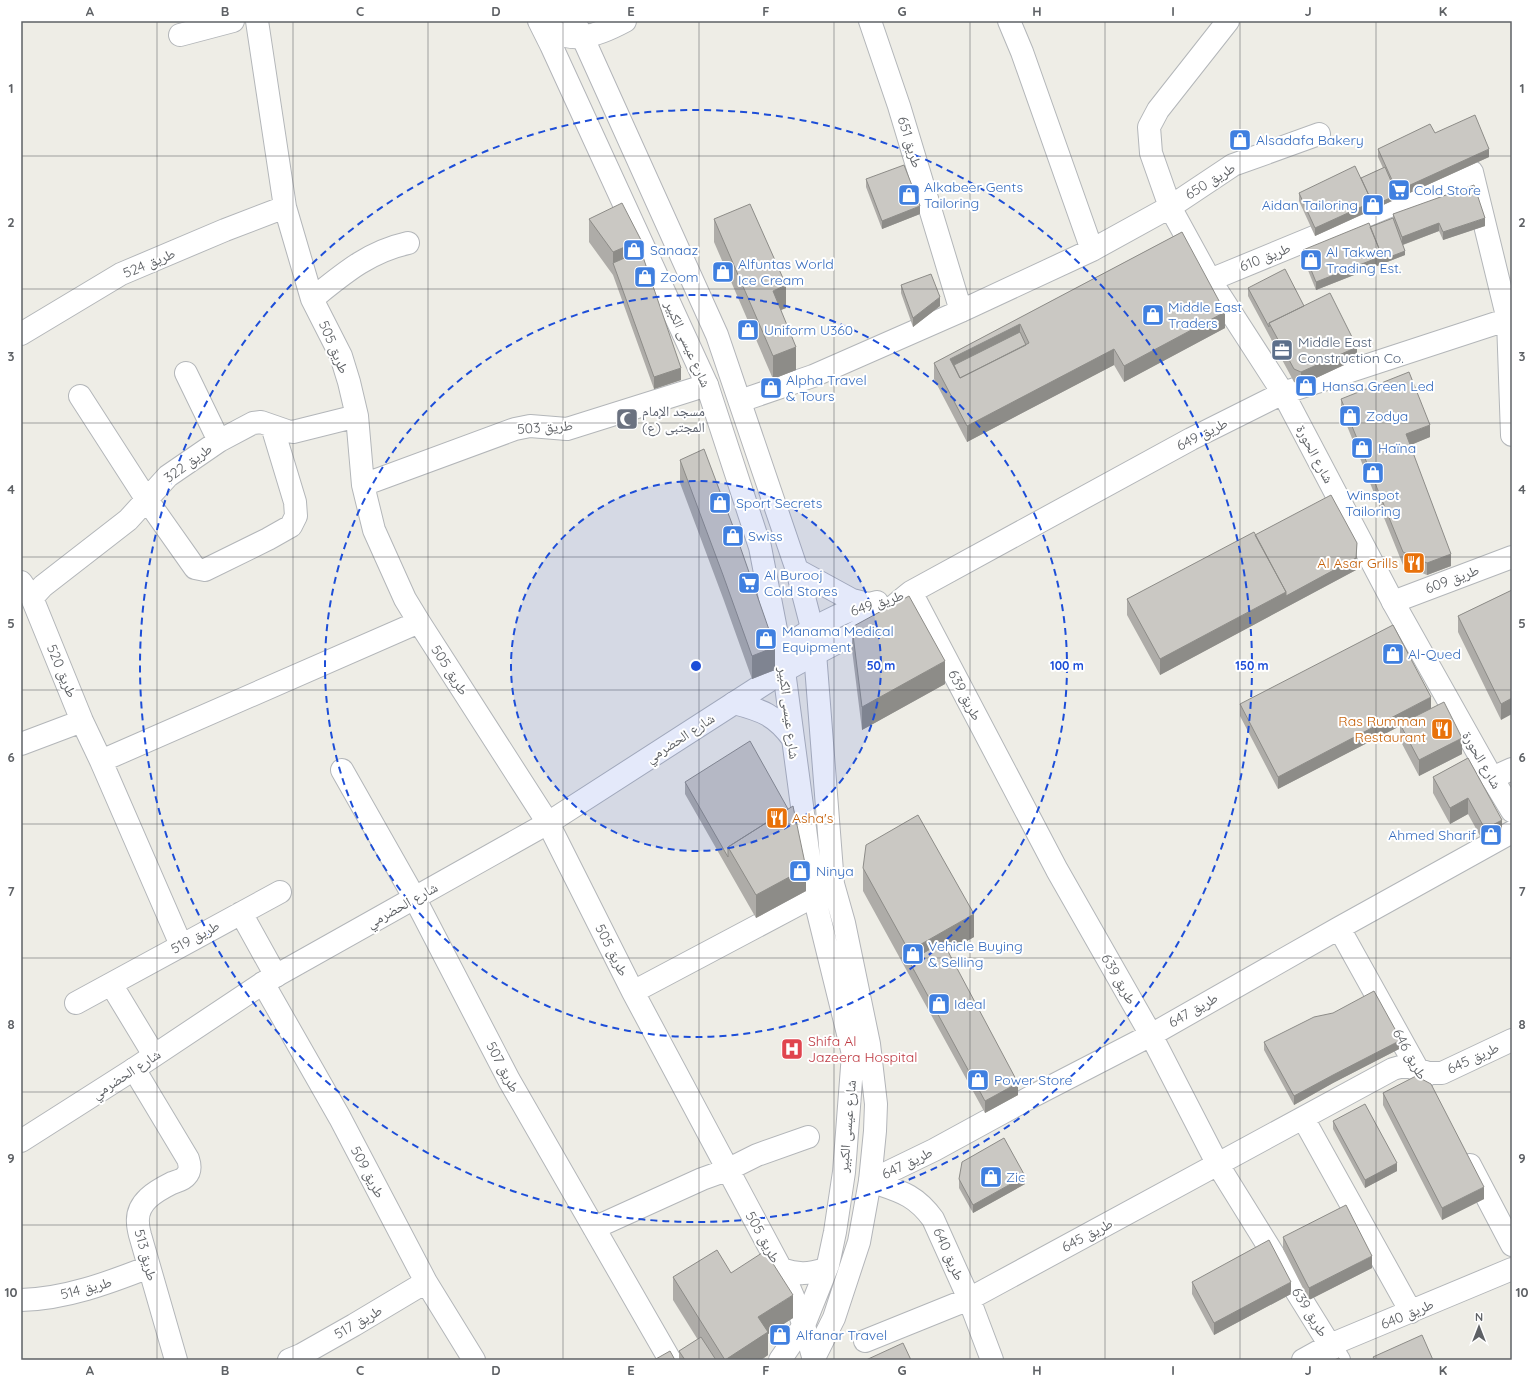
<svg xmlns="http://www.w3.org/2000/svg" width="1533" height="1381" font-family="Quicksand,'Noto Naskh Arabic',sans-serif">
<rect width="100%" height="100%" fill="#eeede6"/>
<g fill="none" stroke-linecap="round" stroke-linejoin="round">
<!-- minor casing -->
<g stroke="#b3b6b9" stroke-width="24">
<path id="minor" d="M257,21l28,186 27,92 29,57 8,26 8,34 6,69 11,45 31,69 14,23 129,201 85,169 148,277c14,30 25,59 33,91
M543,21c23,28 56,14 82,0
M870,21l29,85 62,205
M1009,21l13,31 70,198
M1228,21l-70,89 -9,17 2,26 19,54 40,73 73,113 110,209
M180,35l53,-14
M1210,280l262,-108 36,148 4,115
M312,299c31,-25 56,-47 96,-56
M21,334l100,-60 104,-44 60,-23
M186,373l33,68
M80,396l67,104 48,68 10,2 63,-31 23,-13 5,-10 -1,-14 -23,-76
M740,401l73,-25 148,-65 131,-61 78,-43 63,-42 86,-31
M363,485l152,-56 15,-3 37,3 140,-44
M21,582l11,16 50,123 19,40 80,184
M911,592l146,278 94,165 67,130 121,195
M32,598l11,-12 85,-66 40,-44 51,-35 34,-18 8,-1 26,9 6,1 64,-16
M781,649c29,-19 62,-40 96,-47
M784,671c29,-17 60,-31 88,-48 14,-9 26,-21 39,-31l280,-153 92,-46 229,-75
M21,744l61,-23
M101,761l318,-139
M342,770l72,127 95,183 161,280
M1492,778l20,-9
M241,913l35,63
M1339,928l84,151
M263,983l77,135 86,164 48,78
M111,984l43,71
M633,992l181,-96 18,-3
M76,1003l204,-111
M134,1069l54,90c2,6 3,12 -2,17 -3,4 -9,5 -14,7 -16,8 -36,19 -34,40 0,4 1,8 2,12l36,125
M1303,1118l108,194
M1470,1165l42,80
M870,1181l64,-31 97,-53 120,-62 188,-107 173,-96
M870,1181c29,10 45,13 63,38l36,80 23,61
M594,1228l108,-49 25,-9 30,-15 51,-18
M781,1269c18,6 27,5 45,0
M21,1300c44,-1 87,-17 128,-33
M865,1341l104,-42 424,-230 7,-2h10l18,6h14l70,-33
M289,1360l12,-5 53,-30 72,-43
M1303,1360l27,-15 182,-76"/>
</g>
<!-- tertiary casing -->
<g stroke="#b3b6b9" stroke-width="24">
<path id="tertiary" d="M1512,557l-119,45 99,176 20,33
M21,1141l113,-72 129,-86 285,-160 236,-152"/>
</g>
<!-- secondary casing -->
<g stroke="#b3b5b9" stroke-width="24">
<path id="secondary" d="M539,21l12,24 156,340 53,162 24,124 30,225 39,158 -9,118 -9,60 -7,33 -24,60 -24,35
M574,21l9,17 134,297 80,235 15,58 3,25 18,231 11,39 25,121 7,60 -1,27 -5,50 -11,61 -25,76 -21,42
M797,570l55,30 16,4
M734,703c27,7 42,12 59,36"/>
</g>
<!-- minor -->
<use href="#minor" stroke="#fff" stroke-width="22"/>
<!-- tertiary -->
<use href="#tertiary" stroke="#fff" stroke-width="22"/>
<!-- secondary -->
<use href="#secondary" stroke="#fff" stroke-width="22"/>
</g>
<!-- wall -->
<path fill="#aeaca8" d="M1435,133l54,24 -174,79 -16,-35v-8l62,-15 22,-10 -5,-11v-8z
M866,179l54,35 -38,15 -16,-42z
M1393,214l92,12 -42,14 -4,-9 -36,14 2,10 -89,35 -13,-32v-8l67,-23 23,-9z
M589,219l52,32 40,129 -27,9 -41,-114 -24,-33z
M714,219l72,89 -5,2 15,60 -23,9 -59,-137z
M1182,232l43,96 -101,54 -10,-17 -147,77 -33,-63v-16z
M901,285l39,21 -27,21 -12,-34z
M1248,288l56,18 53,53 -56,26 -7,-3 -46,-86z
M1341,399l89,38 -20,8 41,121 -24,9 -24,-10 -62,-154z
M680,460l95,210 -23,9 -29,-81 -43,-115z
M1255,535l102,21 -1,14 -196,105 -33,-60v-16z
M1512,590l-11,130 -43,-88v-16z
M852,627l93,57 -83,46 -10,-80z
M1240,704l191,5 31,45 -43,22 -19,-36v-14l-122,63 -38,-73z
M1468,758l34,78 -17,9 -17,-31 -18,10 -17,-31v-16z
M685,782l121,109 -50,27 -71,-124z
M863,868l111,69 -26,15 70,143 -33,18 -122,-222z
M1264,1042l137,6 -68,35 -39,22 -30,-55z
M1383,1093l101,106 -42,21 -59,-115z
M1333,1121l64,50 -32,17 -32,-59z
M959,1179l66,5 -52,29 -14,-25z
M1283,1237l89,31 -63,32 -26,-51z
M731,1273l62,45 -25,16v21l-7,5h-81l-1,-1v-8l19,-11 -25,-40v-23z
M1192,1282l99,12 -77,41 -22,-41z"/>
<!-- shaded-wall -->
<path fill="#8d8c88" d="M1489,149v8l-117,53v-4l25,-11v-4z
M1372,202v8l-57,26v-8z
M920,206v8l-38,15v-8z
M1485,218v8l-42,14v-8z
M1439,223v8l-37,14v-8z
M641,240v23h-28v-11z
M1405,251v4l-23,9v-4z
M1382,256v8l-66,26v-8z
M786,285v23l-13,5v-22z
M940,297v9l-27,21v-9z
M1225,312v16l-101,54v-16z
M1020,324v16l-66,33 -4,-14z
M796,347v23l-23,9v-23z
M1357,347v12l-56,26v-13z
M1114,349v16l-147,77v-16z
M681,368v12l-27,9v-12z
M1430,425v12l-24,10v-13z
M1357,543l-1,27 -196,105v-16l126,-67z
M1451,554v12l-24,9v-12z
M775,647v23l-23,9v-23z
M945,661v23l-83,46v-23z
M1431,697v13l-31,14v2l-122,63v-12z
M1512,698v16l-11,6v-16z
M1462,738v16l-43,22v-16z
M1468,798v16l-18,10v-16z
M1502,820v16l-17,9v-16z
M806,868v23l-50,27v-23z
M974,914v23l-60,34 -5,-10v-10z
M1401,1040v8l-68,35 -39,22v-9l39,-21z
M1018,1083v12l-33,18v-12z
M1397,1163v8l-32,17v-8z
M1025,1176v8l-52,29v-8z
M1484,1187v12l-42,21v-12z
M1372,1256v12l-63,32v-12z
M1291,1282v12l-77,41v-12z
M793,1295v23l-25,16v21l-7,5h-36l33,-43z"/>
<!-- building -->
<path fill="#cac8c3" stroke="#8d8c88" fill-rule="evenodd" d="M1475,115l14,34 -92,42 -19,-42 52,-25 5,9z
M904,165l16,41 -38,15 -16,-42z
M1355,166l17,36 -57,26 -16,-35z
M1385,167l12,28 -25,11v-4l-11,-24z
M1474,185l11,33 -42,14 -4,-9 -37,14 -9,-23z
M622,203l19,37 -28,12 -24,-33z
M750,204l36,81 -13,6 23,56 -23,9 -59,-137z
M1393,218l12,33 -23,9v-4l-12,-29z
M1369,223l13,33 -66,26 -13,-32z
M1182,232l43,80 -101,54 -10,-17 -147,77 -33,-63zM1020,324l9,19 -69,35 -10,-19z
M641,251l40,117 -27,9 -41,-114z
M1285,269l19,37 -35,17v4l-21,-39z
M931,274l9,23 -27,21 -12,-33z
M1330,293l27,54 -56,25 -7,-3 -25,-46z
M1020,332l6,13 -66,33 -6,-13z
M1409,372l21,53 -24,9 45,120 -24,9 -24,-11 -62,-153z
M704,449l30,80 41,118 -23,9 -29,-81 -43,-115z
M1331,495l26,48 -1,15 -70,38v-4l-31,-57z
M1254,532l32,60 -126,67 -33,-60z
M1512,590v108l-11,6 -43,-88z
M909,596l36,65 -83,46 -10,-80z
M1393,625l38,72 -153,80 -38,-73z
M1444,702l18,36 -43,22 -19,-36z
M750,741l38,68 -60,38v10l-43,-75z
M1468,758l34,62 -17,9 -17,-31 -18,10 -17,-31z
M793,806l13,62 -50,27 -28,-48z
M918,815l56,99 -65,37 -46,-83 3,-23z
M943,942l75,141 -33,18 -76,-140z
M1374,991l27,49 -68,35 -39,21 -30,-54 50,-25 19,-4z
M1416,1076l15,8 53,103 -42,21 -59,-115z
M1365,1104l32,59 -32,17 -32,-59z
M1004,1138l21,38 -52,29 -14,-26 3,-17z
M1346,1205l26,51 -63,32 -26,-51z
M1269,1240l22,42 -77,41 -22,-41z
M717,1250l14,23 34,-22 28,44 -35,22 10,15 -43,28 -52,-83z
M1422,1335l11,25h-58l-2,-3z
M701,1337l15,23h-31l-6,-9z
M903,1343l8,17h-45z
M670,1351l5,9h-21z
M1339,1358l1,2h-6z"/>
<!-- grid -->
<path fill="none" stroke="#5e6165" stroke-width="1" stroke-opacity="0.55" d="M157,21v1339M293,21v1339M428,21v1339M563,21v1339M699,21v1339M834,21v1339M970,21v1339M1105,21v1339M1240,21v1339M1376,21v1339M21,156h1491M21,289h1491M21,423h1491M21,557h1491M21,690h1491M21,824h1491M21,958h1491M21,1092h1491M21,1225h1491"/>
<!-- distance rings -->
<circle cx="696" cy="666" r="185" fill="#1d4ed8" fill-opacity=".12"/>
<g fill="none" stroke="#1d4ed8" stroke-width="2" stroke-dasharray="7 5">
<circle cx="696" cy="666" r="185"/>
<circle cx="696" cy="666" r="371"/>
<circle cx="696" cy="666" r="556"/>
</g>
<!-- icons -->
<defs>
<g id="shop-square" transform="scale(1.15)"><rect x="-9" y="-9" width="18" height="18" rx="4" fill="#3f7fe0" stroke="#fff"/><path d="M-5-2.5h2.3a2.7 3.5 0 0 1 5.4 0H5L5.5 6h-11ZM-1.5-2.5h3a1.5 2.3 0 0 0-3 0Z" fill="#fff"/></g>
<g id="supermarket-square" transform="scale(1.15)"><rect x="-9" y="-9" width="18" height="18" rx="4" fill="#3f7fe0" stroke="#fff"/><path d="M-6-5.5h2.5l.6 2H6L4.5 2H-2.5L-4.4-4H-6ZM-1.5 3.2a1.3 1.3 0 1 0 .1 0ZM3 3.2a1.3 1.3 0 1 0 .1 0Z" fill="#fff"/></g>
<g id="office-square" transform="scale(1.15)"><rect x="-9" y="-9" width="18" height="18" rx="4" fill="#5c6f8a" stroke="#fff"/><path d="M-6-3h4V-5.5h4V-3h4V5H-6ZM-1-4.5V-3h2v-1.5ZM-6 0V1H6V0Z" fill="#fff"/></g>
<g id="mosque-square" transform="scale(1.15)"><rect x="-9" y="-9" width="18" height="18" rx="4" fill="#6b7280" stroke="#fff"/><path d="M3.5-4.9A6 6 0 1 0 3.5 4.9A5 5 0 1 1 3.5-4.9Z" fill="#fff"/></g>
<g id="restaurant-square" transform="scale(1.15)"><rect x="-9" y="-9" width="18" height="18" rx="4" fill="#e8710a" stroke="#fff"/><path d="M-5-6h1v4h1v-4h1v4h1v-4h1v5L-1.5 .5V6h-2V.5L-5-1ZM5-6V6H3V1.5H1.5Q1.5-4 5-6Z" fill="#fff"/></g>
<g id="hospital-square" transform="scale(1.15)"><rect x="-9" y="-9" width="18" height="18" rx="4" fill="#e0444e" stroke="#fff"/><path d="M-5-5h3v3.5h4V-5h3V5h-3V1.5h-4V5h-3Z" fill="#fff"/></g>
</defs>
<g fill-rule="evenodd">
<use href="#shop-square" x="1240" y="140"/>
<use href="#supermarket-square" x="1399" y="190"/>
<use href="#shop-square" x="909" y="195"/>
<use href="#shop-square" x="1373" y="205"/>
<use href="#shop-square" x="634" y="250"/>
<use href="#shop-square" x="1311" y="260"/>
<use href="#shop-square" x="723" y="272"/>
<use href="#shop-square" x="645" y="277"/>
<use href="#shop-square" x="1153" y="315"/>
<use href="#shop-square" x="748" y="330"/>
<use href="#office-square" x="1282" y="350"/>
<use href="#shop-square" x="1306" y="386"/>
<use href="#shop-square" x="771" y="388"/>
<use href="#shop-square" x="1350" y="416"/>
<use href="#mosque-square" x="627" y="419"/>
<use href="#shop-square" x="1362" y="448"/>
<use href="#shop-square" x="1373" y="473"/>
<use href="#shop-square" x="720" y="503"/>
<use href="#shop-square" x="733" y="536"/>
<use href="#restaurant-square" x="1414" y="563"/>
<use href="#supermarket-square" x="749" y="583"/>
<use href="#shop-square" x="766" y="639"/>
<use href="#shop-square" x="1393" y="654"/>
<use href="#restaurant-square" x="1442" y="729"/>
<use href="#restaurant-square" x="777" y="818"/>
<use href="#shop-square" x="1491" y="835"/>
<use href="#shop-square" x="800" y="871"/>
<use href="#shop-square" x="913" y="954"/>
<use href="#shop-square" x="939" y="1004"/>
<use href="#hospital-square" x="792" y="1049"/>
<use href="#shop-square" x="978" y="1080"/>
<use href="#shop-square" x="991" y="1177"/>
<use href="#shop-square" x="780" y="1335"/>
</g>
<g text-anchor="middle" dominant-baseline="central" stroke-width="4" stroke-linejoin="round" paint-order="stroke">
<!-- shop labels -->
<g font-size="14" fill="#366cbe" stroke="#fff" text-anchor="start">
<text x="1256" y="140">Alsadafa Bakery</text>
<text x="924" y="187">Alkabeer Gents<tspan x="924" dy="16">Tailoring</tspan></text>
<text x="1414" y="190">Cold Store</text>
<text x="1358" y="205" text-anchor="end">Aidan Tailoring</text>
<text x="650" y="250">Sanaaz</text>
<text x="1326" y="252">Al Takwen<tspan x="1326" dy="16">Trading Est.</tspan></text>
<text x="738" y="264">Alfuntas World<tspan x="738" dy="16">Ice Cream</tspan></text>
<text x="660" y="277">Zoom</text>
<text x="1168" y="307">Middle East<tspan x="1168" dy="16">Traders</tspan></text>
<text x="764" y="330">Uniform U360</text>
<text x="786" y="380">Alpha Travel<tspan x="786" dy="16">&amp; Tours</tspan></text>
<text x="1322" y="386">Hansa Green Led</text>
<text x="1366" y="416">Zodya</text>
<text x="1378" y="448">Haïna</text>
<text x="1373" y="495" text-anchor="middle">Winspot<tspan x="1373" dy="16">Tailoring</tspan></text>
<text x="736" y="503">Sport Secrets</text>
<text x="748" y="536">Swiss</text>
<text x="764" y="575">Al Burooj<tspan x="764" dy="16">Cold Stores</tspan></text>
<text x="782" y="631">Manama Medical<tspan x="782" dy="16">Equipment</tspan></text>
<text x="1408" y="654">Al-Qued</text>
<text x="1476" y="835" text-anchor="end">Ahmed Sharif</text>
<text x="816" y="871">Ninya</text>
<text x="928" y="946">Vehicle Buying<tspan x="928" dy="16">&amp; Selling</tspan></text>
<text x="954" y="1004">Ideal</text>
<text x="994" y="1080">Power Store</text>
<text x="1006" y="1177">Zic</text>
<text x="796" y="1335">Alfanar Travel</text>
</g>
<!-- street labels -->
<g font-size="14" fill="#5e6165" stroke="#fff">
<text transform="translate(910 142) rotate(73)">طريق 651</text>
<text transform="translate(1210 181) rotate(-32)">طريق 650</text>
<text transform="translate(1265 257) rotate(-22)">طريق 610</text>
<text transform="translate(149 263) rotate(-23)">طريق 524</text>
<text transform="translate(688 344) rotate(66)">شارع عيسى الكبير</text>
<text transform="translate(334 347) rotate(67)">طريق 505</text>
<text transform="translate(545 427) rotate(-4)">طريق 503</text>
<text transform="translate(1202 434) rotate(-27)">طريق 649</text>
<text transform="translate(1315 454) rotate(62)">شارع الحورة</text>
<text transform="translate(188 463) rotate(-36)">طريق 322</text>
<text transform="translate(1452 579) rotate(-21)">طريق 609</text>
<text transform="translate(877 603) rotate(-18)">طريق 649</text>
<text transform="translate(450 670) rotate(57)">طريق 505</text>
<text transform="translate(62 671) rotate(67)">طريق 520</text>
<text transform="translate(965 695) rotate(62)">طريق 639</text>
<text transform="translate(789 713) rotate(83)">شارع عيسى الكبير</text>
<text transform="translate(680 738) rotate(-33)">شارع الحضرمي</text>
<text transform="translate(1482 760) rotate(60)">شارع الحورة</text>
<text transform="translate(402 905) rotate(-29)">شارع الحضرمي</text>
<text transform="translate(195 937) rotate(-29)">طريق 519</text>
<text transform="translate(612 950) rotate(63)">طريق 505</text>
<text transform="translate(1119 979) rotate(60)">طريق 639</text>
<text transform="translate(1193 1010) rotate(-30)">طريق 647</text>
<text transform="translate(1410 1054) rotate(61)">طريق 646</text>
<text transform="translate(1473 1058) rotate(-25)">طريق 645</text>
<text transform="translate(503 1067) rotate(62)">طريق 507</text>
<text transform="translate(126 1074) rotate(-33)">شارع الحضرمي</text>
<text transform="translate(847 1126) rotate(-85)">شارع عيسى الكبير</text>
<text transform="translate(907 1163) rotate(-26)">طريق 647</text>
<text transform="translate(368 1172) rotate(62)">طريق 509</text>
<text transform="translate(1087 1235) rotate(-28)">طريق 645</text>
<text transform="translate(763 1237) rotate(61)">طريق 505</text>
<text transform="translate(949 1254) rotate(66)">طريق 640</text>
<text transform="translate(146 1255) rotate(75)">طريق 513</text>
<text transform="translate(86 1288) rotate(-15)">طريق 514</text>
<text transform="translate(1310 1312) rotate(58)">طريق 639</text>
<text transform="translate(1407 1314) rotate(-23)">طريق 640</text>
<text transform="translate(358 1322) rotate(-30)">طريق 517</text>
</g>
<!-- service labels -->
<g font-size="14" fill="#4e5e75" stroke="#fff" text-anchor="start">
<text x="1298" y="342">Middle East<tspan x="1298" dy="16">Construction Co.</tspan></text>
</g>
<!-- worship labels -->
<g font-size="14" fill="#5b616d" stroke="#fff" text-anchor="start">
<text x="642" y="411">مسجد الإمام<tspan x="642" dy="16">المجتبى (ع)</tspan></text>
</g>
<!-- food labels -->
<g font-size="14" fill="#c56008" stroke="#fff" text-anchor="end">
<text x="1398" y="563">Al Asar Grills</text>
<text x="1426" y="721">Ras Rumman<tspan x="1426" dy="16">Restaurant</tspan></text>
<text x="792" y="818" text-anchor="start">Asha's</text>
</g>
<!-- health labels -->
<g font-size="14" fill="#be3a42" stroke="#fff" text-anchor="start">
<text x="808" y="1041">Shifa Al<tspan x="808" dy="16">Jazeera Hospital</tspan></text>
</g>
</g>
<circle cx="696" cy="666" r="6" fill="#1d4ed8" stroke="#fff" stroke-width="2"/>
<g font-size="12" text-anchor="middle" font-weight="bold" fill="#1d4ed8" stroke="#fff" stroke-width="4" stroke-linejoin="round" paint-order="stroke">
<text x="881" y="670">50 m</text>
<text x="1067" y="670">100 m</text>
<text x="1252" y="670">150 m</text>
</g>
<!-- border -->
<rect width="1533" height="1381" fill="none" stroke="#ffffff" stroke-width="44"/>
<!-- north arrow -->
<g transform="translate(1479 1327)" stroke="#ffffff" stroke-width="3" paint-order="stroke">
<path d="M0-3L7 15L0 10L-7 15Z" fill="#5e6165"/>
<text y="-6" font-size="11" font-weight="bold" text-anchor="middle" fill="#5e6165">N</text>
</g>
<rect x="22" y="22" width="1489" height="1337" fill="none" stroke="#5e6165" stroke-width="1.5"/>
<g font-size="13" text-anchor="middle" font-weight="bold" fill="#5e6165">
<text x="90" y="16">A</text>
<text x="225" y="16">B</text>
<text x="360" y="16">C</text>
<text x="496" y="16">D</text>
<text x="631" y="16">E</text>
<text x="766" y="16">F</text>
<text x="902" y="16">G</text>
<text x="1037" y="16">H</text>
<text x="1173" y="16">I</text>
<text x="1308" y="16">J</text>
<text x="1443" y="16">K</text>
<text x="11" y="93">1</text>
<text x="1522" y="93">1</text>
<text x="11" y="227">2</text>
<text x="1522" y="227">2</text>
<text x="11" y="361">3</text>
<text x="1522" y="361">3</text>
<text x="11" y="494">4</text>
<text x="1522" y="494">4</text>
<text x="11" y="628">5</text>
<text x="1522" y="628">5</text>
<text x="11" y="762">6</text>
<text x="1522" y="762">6</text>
<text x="11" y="896">7</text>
<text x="1522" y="896">7</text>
<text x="11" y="1029">8</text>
<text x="1522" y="1029">8</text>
<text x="11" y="1163">9</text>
<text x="1522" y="1163">9</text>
<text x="11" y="1297">10</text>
<text x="1522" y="1297">10</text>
<text x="90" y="1375">A</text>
<text x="225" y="1375">B</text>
<text x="360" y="1375">C</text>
<text x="496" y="1375">D</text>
<text x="631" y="1375">E</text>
<text x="766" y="1375">F</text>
<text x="902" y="1375">G</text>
<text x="1037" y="1375">H</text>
<text x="1173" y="1375">I</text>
<text x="1308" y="1375">J</text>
<text x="1443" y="1375">K</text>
</g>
</svg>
